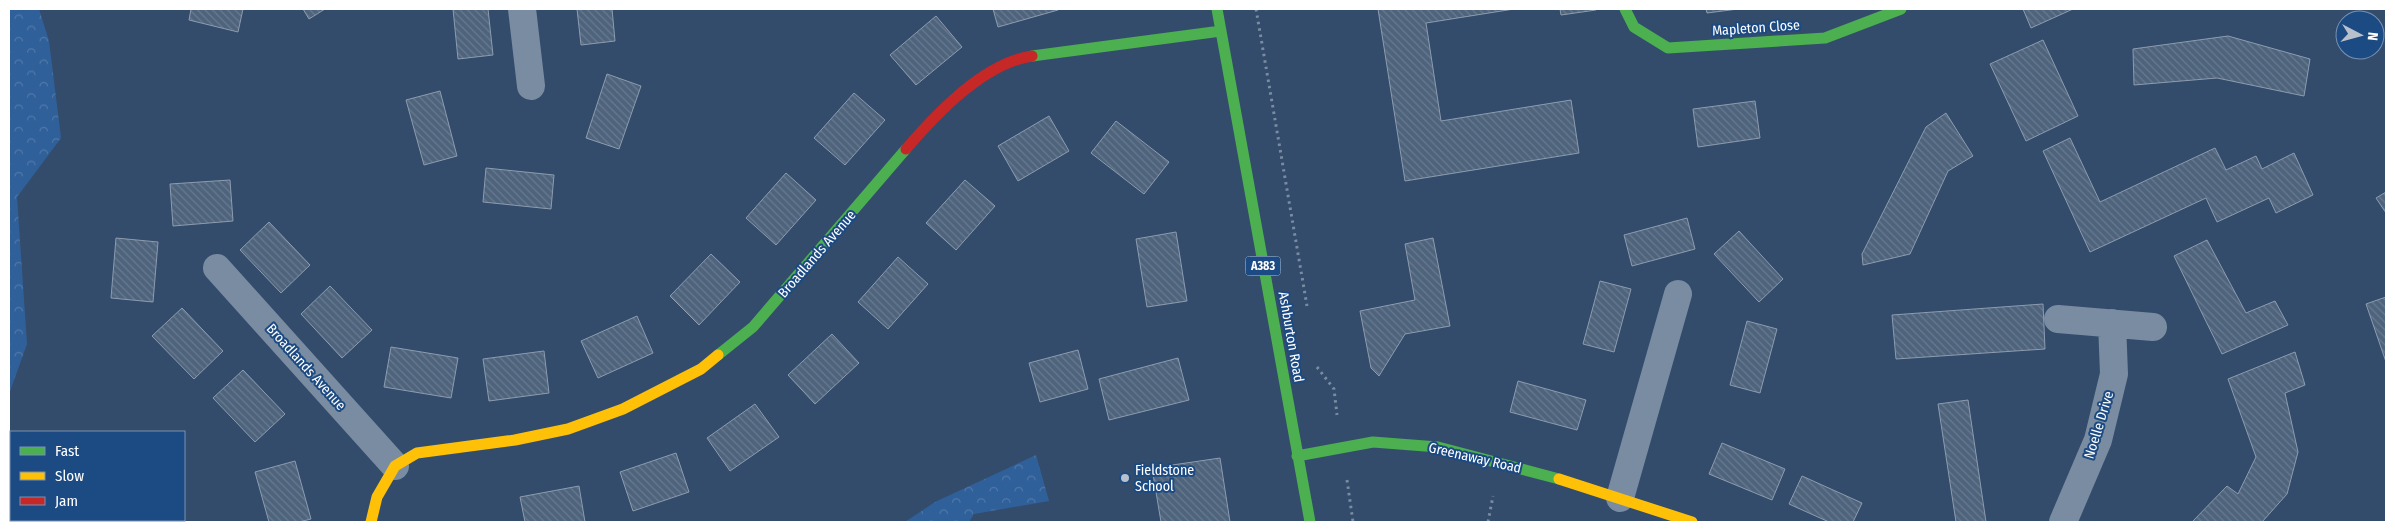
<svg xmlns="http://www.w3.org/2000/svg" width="2395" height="531" font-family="'Fira Sans Condensed',sans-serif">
<defs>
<pattern id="forest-crowns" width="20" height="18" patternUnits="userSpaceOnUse" patternTransform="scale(1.25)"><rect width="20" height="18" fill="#30609a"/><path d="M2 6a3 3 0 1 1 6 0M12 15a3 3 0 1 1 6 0" fill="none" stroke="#4f78a9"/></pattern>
<pattern id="building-back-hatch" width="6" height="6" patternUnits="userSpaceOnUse" patternTransform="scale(1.25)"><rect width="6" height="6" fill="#4e637c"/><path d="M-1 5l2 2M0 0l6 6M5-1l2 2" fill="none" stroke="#697a90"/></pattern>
</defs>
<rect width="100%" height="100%" fill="#334c6b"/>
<!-- forest -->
<path fill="url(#forest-crowns)" d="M9,9h30l10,32 12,97 -44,59 10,147 -18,50z
M1036,455l13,46 -75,13 -5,8h-64l30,-20z"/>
<!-- building -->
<path fill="url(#building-back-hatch)" stroke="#8d9caf" d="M191,9h52l-5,23 -49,-12z
M303,9h22l-16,10z
M453,9h35l5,46 -35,4z
M577,9h35l3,32 -34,4z
M993,9h64l1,1 -60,17z
M1378,9h136l-88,14 15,98 130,-21 8,53 -174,28z
M1560,9h35l1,1 -35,5z
M1706,9h32l-31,4z
M2023,9h50l-42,19z
M936,16l26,31 -46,38 -26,-30z
M2228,36l82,23 -6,37 -87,-18 -83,7 -1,-36z
M2043,40l35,76 -52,25 -36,-77z
M607,74l34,12 -22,63 -33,-11z
M440,91l17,65 -33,9 -18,-65z
M854,93l31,27 -40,45 -31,-27z
M1755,101l5,37 -62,9 -5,-38z
M1946,113l27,43 -25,15 -38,83 -47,11 -1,-11 64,-127z
M1049,116l20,35 -51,30 -20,-35z
M1116,121l53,41 -25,32 -53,-41z
M2070,138l30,64 115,-54 11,22 30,-14 6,13 32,-16 19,42 -37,18 -7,-15 -52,24 -11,-24 -116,54 -47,-101z
M486,168l68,7 -3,34 -68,-7z
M786,173l30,27 -40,45 -30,-27z
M230,180l3,41 -60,5 -3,-42z
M965,180l30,26 -39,44 -30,-27z
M2386,192v21l-10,-15z
M1687,218l8,31 -63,17 -8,-31z
M269,222l41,43 -29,28 -41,-43z
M1739,231l44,48 -24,23 -45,-48z
M1176,232l11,69 -40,6 -11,-68z
M116,238l42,4 -5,60 -42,-4z
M1433,238l17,88 -45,8 -26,42 -8,-8 -11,-57 55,-11 -10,-56z
M2207,240l39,73 29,-12 13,24 -66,29 -48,-98z
M711,254l29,28 -41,43 -29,-29z
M898,257l30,27 -40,45 -30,-27z
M1600,281l31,8 -17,63 -31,-8z
M330,286l42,44 -30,28 -41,-44z
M2386,297v65l-20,-58z
M2043,304l2,45 -149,10 -4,-44z
M182,308l41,43 -29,28 -42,-43z
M637,316l16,37 -55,25 -17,-37z
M1747,321l30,8 -17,64 -30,-8z
M832,334l27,29 -44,41 -27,-29z
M391,347l67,11 -7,40 -67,-11z
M1078,350l10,39 -48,13 -11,-39z
M544,351l5,42 -60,8 -6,-42z
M2295,352l10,33 -20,8 13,59 -11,42 -25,28h-70l35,-36 11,8 18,-37 -28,-78z
M1178,358l11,42 -80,20 -10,-41z
M243,370l42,44 -30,28 -42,-44z
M1518,381l68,19 -9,30 -67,-18z
M1968,400l18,122h-30l-18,-118z
M755,404l24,33 -49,34 -23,-33z
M1722,443l63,26 -13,31 -63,-26z
M676,453l13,39 -56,19 -13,-39z
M1220,458l10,64h-69l-9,-54z
M295,461l16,58 -12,3h-30l-14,-50z
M1802,476l60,27 -9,19h-24l-40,-18z
M579,486l6,36h-60l-5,-25z"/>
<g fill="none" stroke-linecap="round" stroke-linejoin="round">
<!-- path -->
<path stroke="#798ca1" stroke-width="3" stroke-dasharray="2.5 4" stroke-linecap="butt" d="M1256,9l51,297
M1317,367l17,22 3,26
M1347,480l6,42
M1488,522l5,-26"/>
<!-- street -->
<path stroke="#798ca1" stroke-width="28" d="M522,9l9,77
M217,268l178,198
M2058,319l95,8
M1620,498l58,-204
M2063,522l35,-82 16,-66 -2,-51"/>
<!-- fast -->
<path stroke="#4caf50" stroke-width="11" d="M1217,9l93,513
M1625,9l9,18 34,21 157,-10 76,-29
M1032,56l189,-25
M718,355l35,-28 153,-178
M1297,456l76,-14 65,5 121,32"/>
<!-- slow -->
<path stroke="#ffc107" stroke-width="11" d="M1559,479l133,43
M371,522l6,-25 18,-31 22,-13 98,-13 53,-11 55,-20 78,-40 17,-14"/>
<!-- jam -->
<path stroke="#c62828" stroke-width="11" d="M906,149c31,-36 78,-86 126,-93"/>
</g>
<!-- markers -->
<circle fill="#b8c0cb" stroke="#1c4a82" stroke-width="2" cx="1125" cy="478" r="5"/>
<g text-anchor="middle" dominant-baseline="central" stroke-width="4" stroke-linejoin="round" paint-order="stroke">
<!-- shield labels -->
<rect fill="#1c4a82" stroke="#bbc9da" stroke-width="1" x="1245.5" y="256.5" width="35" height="19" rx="4"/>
<g font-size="12" font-weight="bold" fill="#fff">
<text x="1263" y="266">A383</text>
</g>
<!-- street labels -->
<g font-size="14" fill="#fff" stroke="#1c4a82">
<text transform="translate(1756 28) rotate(-4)">Mapleton Close</text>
<text transform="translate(817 254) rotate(-49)">Broadlands Avenue</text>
<text transform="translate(1291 337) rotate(80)">Ashburton Road</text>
<text transform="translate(306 367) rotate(48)">Broadlands Avenue</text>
<text transform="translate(2099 425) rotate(-73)">Noelle Drive</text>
<text transform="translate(1475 458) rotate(13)">Greenaway Road</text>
</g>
<!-- poi labels -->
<g font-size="14" fill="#fff" stroke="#1c4a82" text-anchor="start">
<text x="1135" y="470">Fieldstone<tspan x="1135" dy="16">School</tspan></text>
</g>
</g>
<!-- border -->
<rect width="2395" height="531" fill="none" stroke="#ffffff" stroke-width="20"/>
<!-- legend -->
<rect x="10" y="431" width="175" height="90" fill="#1c4a82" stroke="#7792b4"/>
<rect x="20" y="447" width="25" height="8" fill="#4caf50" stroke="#7792b4"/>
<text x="55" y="456" font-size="15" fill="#ffffff">Fast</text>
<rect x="20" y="472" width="25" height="8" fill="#ffc107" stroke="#7792b4"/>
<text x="55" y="481" font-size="15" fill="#ffffff">Slow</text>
<rect x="20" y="497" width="25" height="8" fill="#c62828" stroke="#7792b4"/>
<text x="55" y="506" font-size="15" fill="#ffffff">Jam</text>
<!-- north arrow -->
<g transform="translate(2360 35) rotate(96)"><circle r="24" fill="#1c4a82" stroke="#7792b4"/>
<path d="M0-4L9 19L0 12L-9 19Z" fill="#b8c0cb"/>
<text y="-8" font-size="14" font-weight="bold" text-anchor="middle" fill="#ffffff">N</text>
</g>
</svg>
